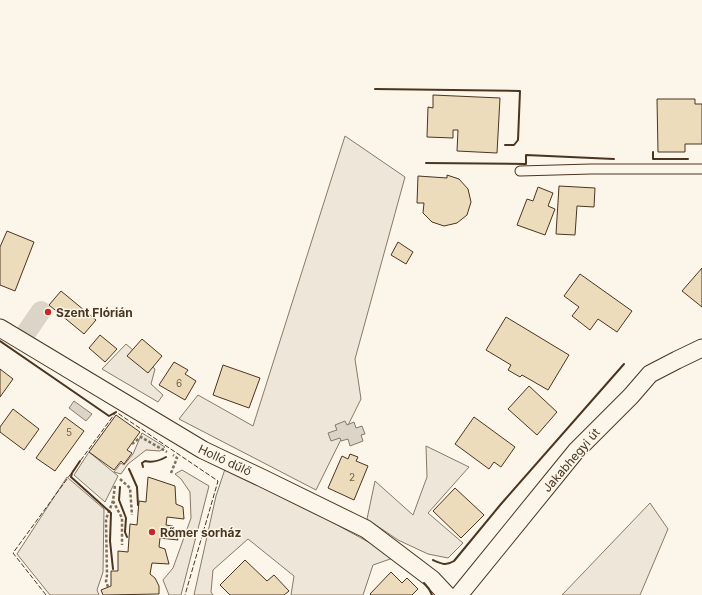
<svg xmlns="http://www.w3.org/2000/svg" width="702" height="595" font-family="Inter,sans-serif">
<rect width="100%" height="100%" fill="#fbf6e9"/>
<!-- green -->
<path fill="#ede6d9" stroke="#887966" d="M345,136l60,41 -50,182 6,40 -45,91 -137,-71 19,-24 55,31z
M126,344l29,25 -4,15 12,11 -5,7 -56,-33z
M142,433l23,14 -5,4 -14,-1 -18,14 -7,10 -7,-2 7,-9 3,2 9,-11z
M426,446l43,21 -41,46 35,30 -15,15 -20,-4 -30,-14 -31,-21 8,-38 38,34 14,-38z
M225,469l13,2 158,86 -23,8 -10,30h-72l3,-19 -46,-37 -35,31 -2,22 2,3h-19l22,-99z
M182,470l27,16 -28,109h-12l-6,-15 10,-12 18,-50 -1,-26 -9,-13 -6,-5z
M67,477l37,32 -1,63 -6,18 2,5h-49l-33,-41z
M650,503l18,26 -28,66h-78z"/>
<!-- parking -->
<path fill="#ede7d9" stroke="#887966" d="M89,452l29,24 -13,26 -31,-27z"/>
<!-- water -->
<path fill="#dcd4c6" stroke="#887966" d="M74,401l18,13 -6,7 -17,-13z
M345,421l2,4 7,-3 2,6 6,-2 3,8 -4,1 2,6 -13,5 -2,-7 -7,2 -1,-3 -9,3 -3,-8 9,-3 -2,-5z"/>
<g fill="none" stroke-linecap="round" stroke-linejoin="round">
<!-- canal -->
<path stroke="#dcd4c6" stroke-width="20" d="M26,333l15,-22"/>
</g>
<!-- building -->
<path fill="#ecdcbc" stroke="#4a3520" d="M433,95l67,3 -3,55 -40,-2 1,-21h-5v8l-26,-1 1,-30 5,1z
M657,99h38v5h7v40h-17v8h-27z
M447,175l12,4 9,10 3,13 -4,13 -10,8 -13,3 -12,-4 -9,-9 1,-10h-7l1,-27 29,2z
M559,186l36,2 -1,19 -17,-1 -2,29 -19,-1z
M538,187l15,6 -5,13 7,3 -10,26 -28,-10 10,-26 6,2z
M7,231l27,11 -19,49 -15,-6v-38z
M398,242l15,10 -7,12 -15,-9z
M702,268v39l-20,-16z
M580,274l52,37 -15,21 -19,-13 -8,11 -18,-14 7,-9 -15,-11z
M61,291l35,29 -12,14 -35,-29z
M506,317l63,38 -21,35 -26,-15 -2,2 -12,-7 3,-5 -25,-15z
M100,335l17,14 -12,13 -16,-14z
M142,339l20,17 -14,17 -21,-17z
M174,362l14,8 -3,4 11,7 -11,19 -26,-15z
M223,365l37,13 -11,30 -36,-13z
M0,369l13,10 -13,18z
M529,386l28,26 -20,23 -29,-26z
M13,409l26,20 -15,21 -24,-18v-5z
M116,415l24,17 -13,18 5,3 -8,11 -3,-3 -7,9 -25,-18z
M65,417l19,14 -29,40 -19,-13z
M474,417l41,30 -14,20 -7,-5 -5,7 -34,-25z
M350,454l8,3 -2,4 12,5 -14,34 -26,-12 14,-32 6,3z
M148,477l27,9 1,18 7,3 1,12 -17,-2 -1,8 7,1 5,14 -18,-2 -1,9 6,2 4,15 -17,-1 -2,11 5,4 4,8v8l-56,1 -2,-5 10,-4v-15h7v-20l10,1 2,-28 7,1 2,-24 7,1z
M455,488l29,27 -23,23 -28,-27z
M245,560l22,21 7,-6 15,16 -5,4h-54l-10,-10z
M391,572l11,11 5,-5 11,11 -6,6h-41l-1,-1z"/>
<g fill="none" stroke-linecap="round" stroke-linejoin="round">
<!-- service casing -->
<g stroke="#4a3520" stroke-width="11">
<path id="service" d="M520,171l71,-2h111"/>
</g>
<!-- minor casing -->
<g stroke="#4a3520" stroke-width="19">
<path id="minor" d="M0,328l203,122 59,28 104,51 66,50 15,16
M459,595l117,-144 55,-55 19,-22 27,-14 25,-12"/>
</g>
<!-- path -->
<path stroke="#7f6f5c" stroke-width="2.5" stroke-dasharray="3 2" stroke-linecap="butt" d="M132,444l9,-7 26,15
M171,473l6,-15 -4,-3
M120,479l10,9 2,27
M113,501l9,17v27
M108,587l-2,-6 1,-6 -1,-56 7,-18 2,-16"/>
<!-- service -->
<use href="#service" stroke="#fbf6e9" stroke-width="9"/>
<!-- minor -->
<use href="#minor" stroke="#fbf6e9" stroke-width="17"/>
<!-- fence -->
<path stroke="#4a3520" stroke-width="1" stroke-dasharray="5 2" stroke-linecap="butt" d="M46,595l-33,-42 103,-141 102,69 -33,114"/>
<!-- wall -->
<path stroke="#4a3520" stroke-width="2" d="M375,89l145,2 -2,49 -4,5h-9
M653,152v7h35
M426,163l100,1v-9l88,4
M0,341l109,75 7,-4
M80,461l-8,12 -1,4 40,36 -1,28 3,28
M143,467l-1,-4 3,-2c8,2 14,0 21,-4
M129,469l8,18 1,18
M120,487l-1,13 7,18 -1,14 2,5
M433,560c9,4 13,6 21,1l47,-57 123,-140
M424,583l5,6 3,6"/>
</g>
<!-- markers -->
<g fill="#c62828" stroke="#fbf6e9" stroke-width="1.5">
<circle cx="48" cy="312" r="4"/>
<circle cx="152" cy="532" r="4"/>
</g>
<g text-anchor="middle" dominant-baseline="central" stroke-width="3" stroke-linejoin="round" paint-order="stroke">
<!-- number labels -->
<g font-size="10" fill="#725f47">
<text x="179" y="383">6</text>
<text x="69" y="432">5</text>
<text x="352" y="477">2</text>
</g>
<!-- poi labels -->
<g font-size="12" font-weight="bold" fill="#4a3520" stroke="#fbf6e9" text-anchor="start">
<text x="56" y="312">Szent Flórián</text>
<text x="160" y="532">Rőmer sorház</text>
</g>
<!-- street labels -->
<g font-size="12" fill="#4a3520" stroke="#fbf6e9">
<text transform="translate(225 460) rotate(25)">Holló dűlő</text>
<text transform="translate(571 460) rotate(-49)">Jakabhegyi út</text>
</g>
</g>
</svg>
